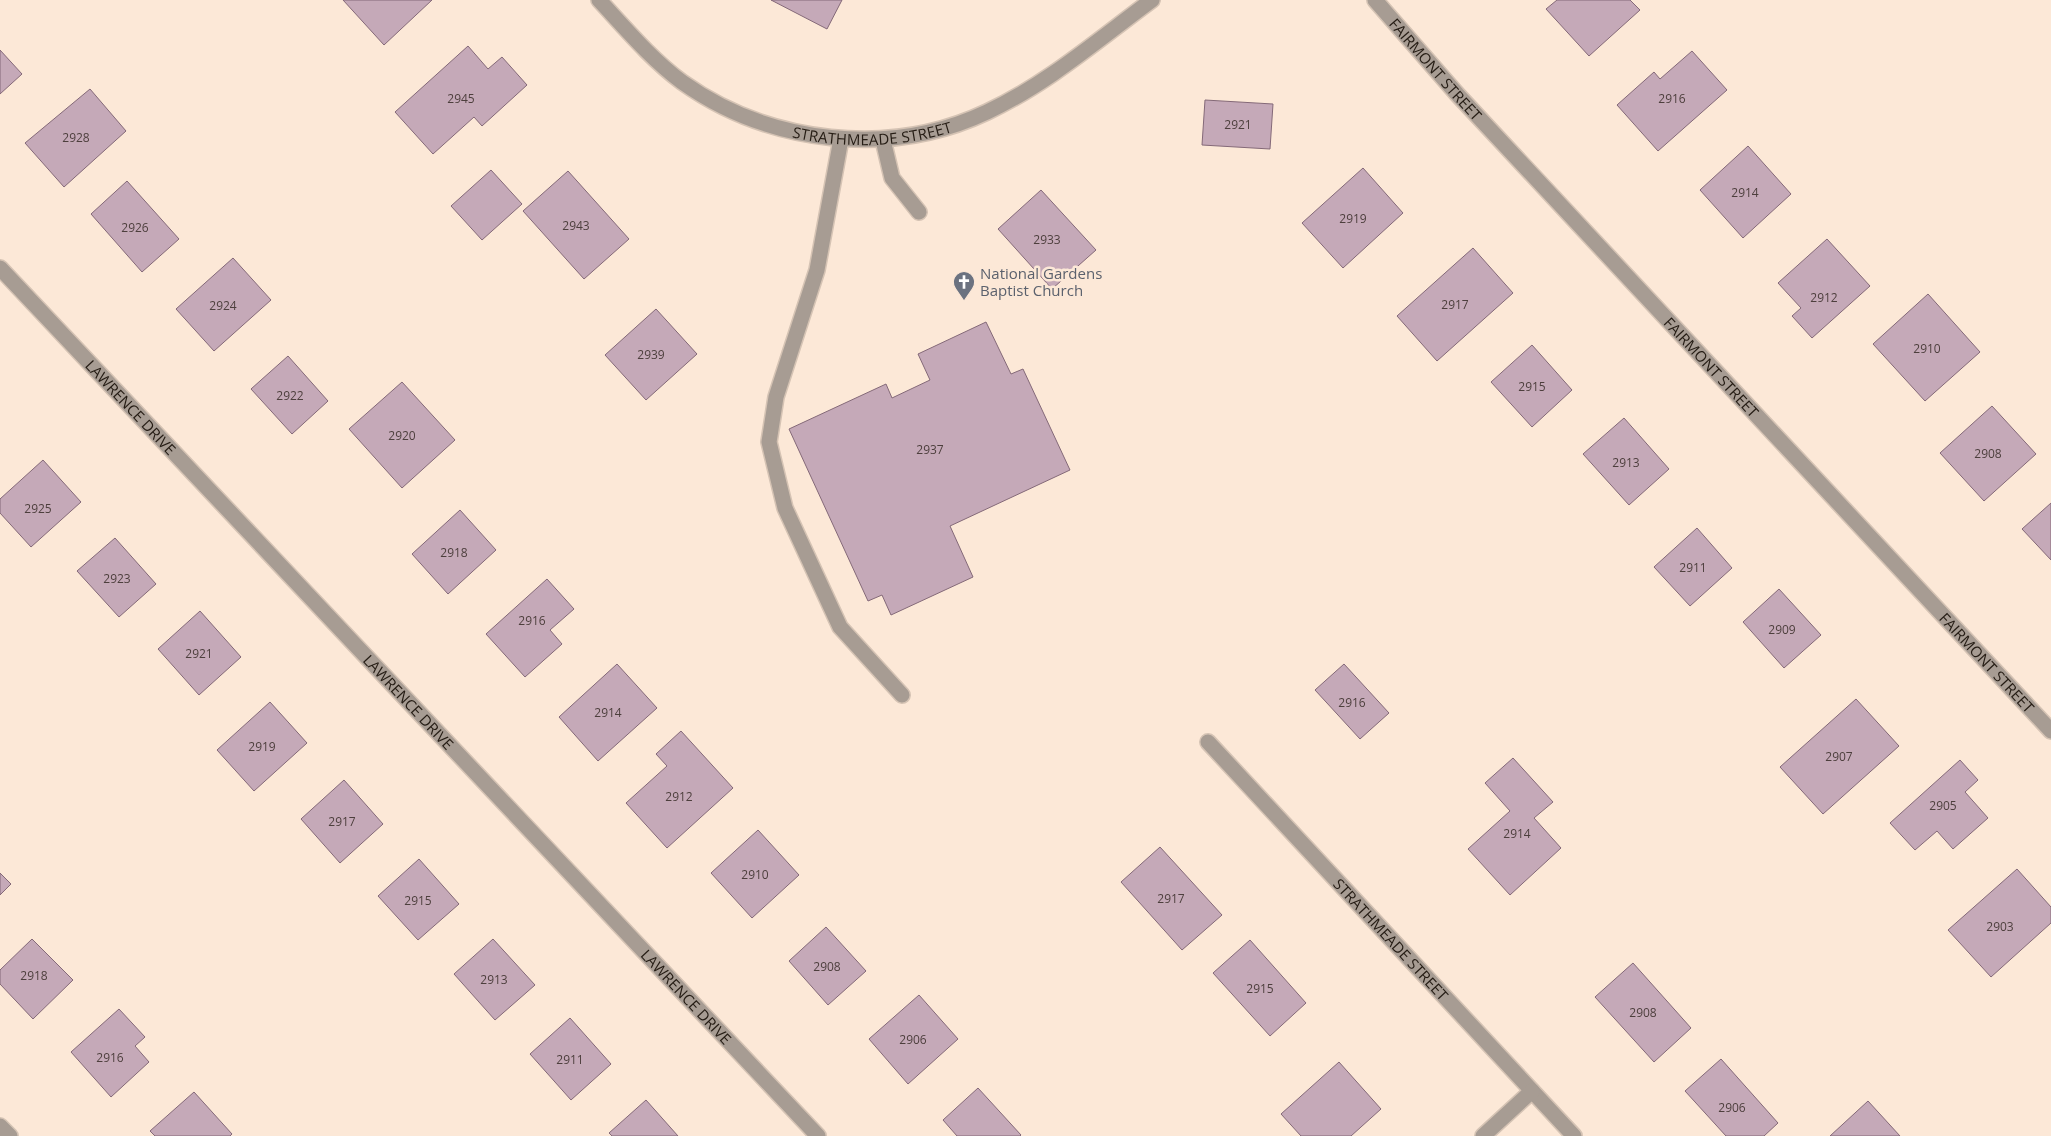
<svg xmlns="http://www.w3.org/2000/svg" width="2051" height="1136" font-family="'Open Sans',sans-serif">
<rect width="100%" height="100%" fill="#fce8d7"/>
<!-- building -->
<path fill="#c5a9b8" stroke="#846978" d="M343,0h89l-48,45z
M771,0h71l-15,29z
M1557,0h73l10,10 -51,46 -43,-47z
M468,46l20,23 14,-12 25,28 -45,41 -8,-9 -41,37 -38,-42z
M0,50l22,24 -22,20z
M1692,51l35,39 -69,61 -41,-46 37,-33 6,7z
M90,89l36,42 -62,56 -39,-44z
M1205,100l68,4 -3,45 -68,-4z
M1748,146l43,48 -48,44 -43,-48z
M1363,168l40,45 -60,55 -41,-45z
M491,170l31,34 -40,36 -31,-34z
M568,171l61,68 -45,40 -61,-68z
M127,181l52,58 -37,33 -51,-58z
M1041,190l55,60 -44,39 -54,-60z
M1827,239l43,47 -58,52 -20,-22 9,-8 -23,-25z
M1473,248l40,45 -76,68 -40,-45z
M233,258l38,42 -57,51 -38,-42z
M1928,294l52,58 -55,49 -52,-57z
M656,309l41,45 -51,46 -41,-45z
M986,322l25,52 12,-5 47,101 -120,56 23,51 -82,38 -9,-20 -14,6 -79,-172 97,-45 6,14 38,-18 -12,-26z
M1532,345l40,45 -40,37 -41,-45z
M288,356l40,45 -36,33 -41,-45z
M402,382l53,58 -53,48 -53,-59z
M1992,406l44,48 -52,47 -44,-48z
M1624,418l45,51 -40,36 -46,-51z
M43,460l38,42 -50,45 -31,-34v-14z
M2051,503v57l-29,-31z
M460,510l36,40 -48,44 -36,-40z
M1697,528l35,40 -42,38 -36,-39z
M115,538l41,46 -37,33 -42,-46z
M547,579l27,30 -24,21 12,14 -37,33 -39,-43z
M1779,589l42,46 -37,33 -41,-46z
M200,611l41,46 -42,38 -41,-46z
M617,664l40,44 -59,53 -39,-44z
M1344,664l45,49 -29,26 -45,-49z
M1856,699l43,47 -76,68 -43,-47z
M270,702l37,41 -53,48 -37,-41z
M681,731l52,57 -66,60 -41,-45 41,-37 -11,-12z
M1513,758l40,44 -19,16 27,30 -51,47 -42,-46 42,-38 -25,-28z
M1960,760l18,20 -13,12 23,26 -35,31 -16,-18 -22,19 -25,-27z
M344,780l39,44 -43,39 -39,-44z
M758,830l41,45 -47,43 -41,-45z
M1160,847l62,68 -40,35 -61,-68z
M419,859l40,45 -41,36 -40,-44z
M2017,869l34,38v16l-60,54 -43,-47z
M0,873l11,11 -11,11z
M826,927l40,44 -38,34 -39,-44z
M32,939l41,41 -40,39 -33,-35v-14z
M493,939l42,46 -40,35 -41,-46z
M1250,940l56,63 -36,33 -57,-63z
M1633,963l58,65 -37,34 -59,-65z
M919,995l39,44 -50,45 -39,-45z
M119,1009l26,28 -10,9 14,16 -38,35 -40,-45z
M570,1018l41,46 -40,36 -41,-46z
M1721,1059l57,64 -14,13h-38l-41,-45z
M1339,1062l42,47 -30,27h-50l-20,-22z
M978,1088l43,47 -1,1h-63l-14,-16z
M194,1092l38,42 -2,2h-75l-5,-5z
M646,1100l32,36h-66l-3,-3z
M1868,1101l32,35h-70z"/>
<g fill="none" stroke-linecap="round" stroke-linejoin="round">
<!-- lane casing -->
<g stroke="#d5c3b4" stroke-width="18">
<path id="lane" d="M841,139l-24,131 -41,127 -7,45 16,66 55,119 62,68
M883,140l9,38 27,34"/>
</g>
<!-- street casing -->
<g stroke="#d5c3b4" stroke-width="18">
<g id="street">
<path id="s1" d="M599,0c26,28 52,59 83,82 87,62 208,76 305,30 60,-28 112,-73 165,-112"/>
<path id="s2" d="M1375,0l82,94 594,637"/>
<path id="s3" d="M0,268l818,868"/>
<path id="s4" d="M1208,742l366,394"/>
<path d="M0,1126l10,10"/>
<path d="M1483,1136l49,-45"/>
</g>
</g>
<!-- lane -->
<use href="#lane" stroke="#a79c93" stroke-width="15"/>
<!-- street -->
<use href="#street" stroke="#a79c93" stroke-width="15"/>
</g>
<!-- icons -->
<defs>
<g id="church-pin" transform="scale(1.125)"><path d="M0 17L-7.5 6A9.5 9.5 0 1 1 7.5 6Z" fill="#6b7280" stroke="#fce8d7"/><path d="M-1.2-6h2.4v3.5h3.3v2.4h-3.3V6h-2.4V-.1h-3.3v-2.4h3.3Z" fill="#fff"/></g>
</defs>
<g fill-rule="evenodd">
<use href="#church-pin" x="964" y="282"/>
</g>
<g text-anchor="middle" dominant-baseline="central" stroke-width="5" stroke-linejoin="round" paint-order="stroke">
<!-- number labels -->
<g font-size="12" fill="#4d3f3d">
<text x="461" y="98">2945</text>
<text x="1672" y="98">2916</text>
<text x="1238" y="124">2921</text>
<text x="76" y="137">2928</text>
<text x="1745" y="192">2914</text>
<text x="1353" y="218">2919</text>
<text x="576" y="225">2943</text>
<text x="135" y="227">2926</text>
<text x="1047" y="239">2933</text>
<text x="1824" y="297">2912</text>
<text x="1455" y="304">2917</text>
<text x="223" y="305">2924</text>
<text x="1927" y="348">2910</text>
<text x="651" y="354">2939</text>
<text x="1532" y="386">2915</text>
<text x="290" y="395">2922</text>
<text x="402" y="435">2920</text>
<text x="930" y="449">2937</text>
<text x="1988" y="453">2908</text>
<text x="1626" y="462">2913</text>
<text x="38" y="508">2925</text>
<text x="454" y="552">2918</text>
<text x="1693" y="567">2911</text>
<text x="117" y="578">2923</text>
<text x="532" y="620">2916</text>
<text x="1782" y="629">2909</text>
<text x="199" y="653">2921</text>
<text x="1352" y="702">2916</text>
<text x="608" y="712">2914</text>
<text x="262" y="746">2919</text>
<text x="1839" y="756">2907</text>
<text x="679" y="796">2912</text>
<text x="1943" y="805">2905</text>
<text x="342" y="821">2917</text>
<text x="1517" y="833">2914</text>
<text x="755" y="874">2910</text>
<text x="1171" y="898">2917</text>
<text x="418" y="900">2915</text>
<text x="2000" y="926">2903</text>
<text x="827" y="966">2908</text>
<text x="34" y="975">2918</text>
<text x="494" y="979">2913</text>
<text x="1260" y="988">2915</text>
<text x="1643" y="1012">2908</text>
<text x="913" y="1039">2906</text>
<text x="110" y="1057">2916</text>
<text x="570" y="1059">2911</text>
<text x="1732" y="1107">2906</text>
</g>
<!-- street labels -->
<g font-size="15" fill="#251c14" stroke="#fce8d7">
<text stroke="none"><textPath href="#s2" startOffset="92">FAIRMONT STREET</textPath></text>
<text stroke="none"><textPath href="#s1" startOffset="319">STRATHMEADE STREET</textPath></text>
<text stroke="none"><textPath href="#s2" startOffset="498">FAIRMONT STREET</textPath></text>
<text stroke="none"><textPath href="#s3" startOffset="191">LAWRENCE DRIVE</textPath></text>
<text stroke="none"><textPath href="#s2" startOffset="902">FAIRMONT STREET</textPath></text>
<text stroke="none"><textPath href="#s3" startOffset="596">LAWRENCE DRIVE</textPath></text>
<text stroke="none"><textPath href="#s4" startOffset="269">STRATHMEADE STREET</textPath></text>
<text stroke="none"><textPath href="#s3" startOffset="1001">LAWRENCE DRIVE</textPath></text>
</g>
<!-- worship labels -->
<g font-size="15" fill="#5b616d" stroke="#fce8d7" text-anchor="start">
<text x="980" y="273">National Gardens<tspan x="980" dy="17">Baptist Church</tspan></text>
</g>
</g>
</svg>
